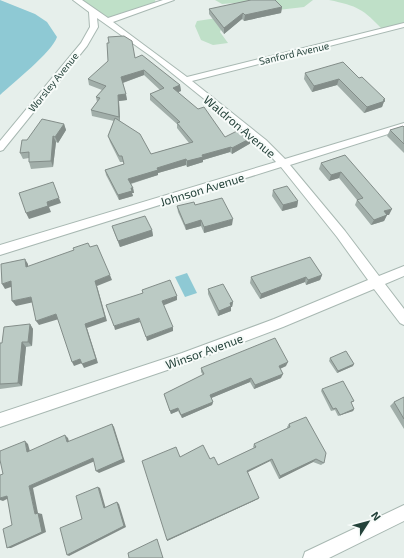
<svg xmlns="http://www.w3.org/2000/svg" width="404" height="558" font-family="'Exo 2',sans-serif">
<rect width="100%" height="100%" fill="#e6efeb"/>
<!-- green -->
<path fill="#bfe0c8" d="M79,0h76l1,4 -47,17z
M215,0h107h-9l-9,7 -26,3 -20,-9 -36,3z
M329,0h75v23l-21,7c-20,-21 -25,-24 -54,-30z
M217,18l5,9 -2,5 8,11 -15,2 -12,-5 -6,-14 2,-5z"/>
<!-- water -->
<path fill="#8ec9d4" d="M0,0l35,14 12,8 10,15c-5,15 -44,46 -57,58z
M187,273l10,20 -12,4 -10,-20z"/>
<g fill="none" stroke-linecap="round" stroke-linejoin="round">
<!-- minor casing -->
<g stroke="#a8b8b2" stroke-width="2">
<path id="minor" d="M73,0h9l26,18 55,-18h11l-61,22 74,55 217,-54v4l-212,54 74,59 19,19 119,-36v6l-114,36 55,66 34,45 25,-10v10l-19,8 19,25v16l-4,-2 -26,-34 -91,38 -101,38 -182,62v-14l182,-60 92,-34 94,-39 -31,-43 -56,-70 -281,88v-10l276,-83 -16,-18 -108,-87 -55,-39 1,9 -11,19 -84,104 -3,1v-10l81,-98 9,-16 -1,-15z
M404,505v16l-75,37h-26l2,-6z"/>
</g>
<!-- minor -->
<use href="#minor" fill="#fff" fill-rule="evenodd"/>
</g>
<!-- wall -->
<path fill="#a1aea9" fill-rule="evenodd" d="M282,7l-1,6 -37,8 -2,-2 -18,15 -15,-20v-5z
M135,58l45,27 1,6 -3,1 47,45 26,6 -19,11 -2,-2 -27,8v2l-16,5 -1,-2 -28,8v2l-27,9 2,4 1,5h-2l1,3 -14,4 -13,-25 -1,-5 19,-6 -1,-2h-3l-10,-20 -2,-6 6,-15 -22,-5 -1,-6 6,-8 -1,-5 6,-7 -13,-5 -1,-6zM144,75l16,15 -10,4v6l27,24v4l12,15 -38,11 -31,-33 -1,-20 8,-1 -4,-17z
M305,73l54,5 25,23 -2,6 -18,6 -27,-28 -25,7 -8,-13z
M64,124l2,6 -8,13 -2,-1 -3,25 -22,2 -2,-7v-4l-6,1 -3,-6 7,-13z
M404,127v26l-17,-17 3,-6z
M345,155l44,60h-2l-3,6 -13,4 -16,-20 2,-5 -18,-22 -10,3 -10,-12 2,-6z
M273,190l25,11 -1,6 -15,4 -10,-15z
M195,205l37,20 -28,8 -3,-7 -15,4 -8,-18 -1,-6z
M112,226l40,4 1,6 -33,11 -6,-15z
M322,275l-2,5 -14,5 -1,-3 -45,17 -10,-16 1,-6z
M208,289l25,13 -1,5h-1v4l-13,5 -10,-22z
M30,324l3,5 -1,17 -6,1 -4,39 -22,3v-46h2z
M330,358l23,8 -16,7 -8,-12z
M286,366l-6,3 1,9 -27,11 -4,-7 -39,16 2,4 -1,3 -30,13 -4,-7 -7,3 -6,-17 -1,-3 39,-19 -2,-3v-4z
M322,389l32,12 -3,2 3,6 -1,2 -15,5 -3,-6 -4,1 -10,-20z
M404,397v32l-14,-23 4,-4z
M289,424l35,39 -3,2 -8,-3 -34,17 -9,-18 -22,11 10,27 -91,42v-1l13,-83 30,2 8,6 36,-17 -1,-1 1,-3 34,-15 -1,-2z"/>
<!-- shaded-wall -->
<path fill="#838d89" d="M282,7l-1,6 -37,8 1,-6z
M243,13l-1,6 -18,15v-6z
M144,70v5l-22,8 -1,-6z
M339,79l-2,6 -25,7 2,-6z
M180,85l1,6 -8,3v-6z
M126,94l1,6 -8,1 1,22 -1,-6 -1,-22z
M385,99l-3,8 -18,6 3,-6z
M64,124l2,6 -8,13 -3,-6z
M53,136l3,6 -3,25 -2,-6z
M251,138v5l-19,11v-6z
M231,147l-1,5 -27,8v2l-16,5v-6l15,-6z
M186,159v6l-28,8v2l-29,9 -1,-5 29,-11z
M341,172l-2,6 -10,3 2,-6z
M131,188h2l1,5h-2l1,3 -14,4 -1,-5z
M59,198l2,5 -12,4 2,5 -22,7 -3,-6 21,-11z
M298,201l-1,6 -15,4 1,-6z
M392,209l-3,6h-2l-3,6 -13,4 3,-5 10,-9z
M233,219l-1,6 -28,8v-6z
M201,220v6l-15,4 -1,-5z
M152,230l1,6 -33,11 -2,-6z
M25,259l3,5v8l-2,-5z
M110,275l2,5 -15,6 10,35 -20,7 11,35 -14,5 -2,-4 3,-40 10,-43z
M322,275l-2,5 -14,5 2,-5z
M306,277l-1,5 -45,17 1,-5z
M11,281l3,5 -9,3 -3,-5z
M177,296v4l-15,6v-5z
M31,297l3,5 -18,4 -4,-5z
M233,302l-1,5h-1v4l-13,5 1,-5 11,-8z
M56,314l3,5 -20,6 -3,-4z
M139,318l1,4 -25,8 -1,-4z
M30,324l3,5 -1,17 -4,-4z
M173,327v4l-26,10 -1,-4z
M22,342l4,5 -4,39 -4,-3z
M80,359l2,4 -8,3 -2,-4z
M288,362l-2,4 -9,4 2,-4z
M354,364l-1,2 -16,7 1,-2z
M283,374l-2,4 -27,11 1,-4z
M251,378l-1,4 -41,17 1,-4z
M213,402l-1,3 -30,13 -1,-3z
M178,408v3l-7,3 -1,-3z
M354,409l-1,2 -15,5 2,-1z
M112,424l2,3 11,35 -26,11 -3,-2z
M65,435l3,3 2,7 -3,-3z
M25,441l3,3 3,11 -4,-3z
M93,458l2,3 -62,27 5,25 4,1 4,18 -35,16h-4l28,-34 -6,-28z
M272,459l-2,2 -24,12 1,-2z
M316,459l-3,3 -34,17 1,-3z
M98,487l2,1 6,21 -2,-1z
M7,496l4,1 -8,4 -3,-1v-2z
M259,498l-1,1 -91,42v-1z
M117,502l2,2 7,23 -57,29 -2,-1z"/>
<!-- building -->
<path fill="#bbcac4" stroke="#838d89" d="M251,0h24l7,7 -37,8 -2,-2 -19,15 -15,-19z
M124,36l8,5 3,17 7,-3 38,30 -7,3 25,21 6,-2 21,30 16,-8 10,9 -19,10 -1,-1 -29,8 1,2 -16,4 -1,-2 -29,9 1,2 -30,9 5,9h-2l1,3 -14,4 -13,-25 19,-6 -2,-8h-3l-11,-20 7,-18 25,16 11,20 42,-12 -16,-19 3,-1 -30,-28 14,-6 -20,-18 -23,7 5,17 -8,1 1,22 -28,-7 9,-12 -4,-1 10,-11 -18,-7 20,-18 -1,-18h2l-1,-6z
M343,62l16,16 3,-1 23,22 -2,1 2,1 -18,6 -28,-28 -25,7 -9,-13z
M42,119l22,5 -9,13 -2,-1 -2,25 -22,1v-10l-9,1 2,-13h5z
M403,126l1,1v17l-14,-14z
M345,155l47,54 -8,2 3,4 -13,5 -17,-20 6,-2 -22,-26 -10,3 -10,-12z
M53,182l6,16 -12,4 1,4 -22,7 -7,-20z
M287,186l11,15 -15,4 -10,-15z
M222,198l11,21 -29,8 -3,-7 -16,5 -8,-19 17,-4 1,3z
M145,216l7,14 -34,11 -6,-15z
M88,243l2,4 7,-2 13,30 -15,6 10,36 -20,7 11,35 -14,5 -2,-5 -8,3 -16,-48 -20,7 -5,-24 -19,4 -1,-20 -9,3 -1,-20 24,-5 1,8 48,-17 -1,-2z
M310,257l12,18 -14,5 -2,-3 -45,17 -10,-17z
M170,280l7,16 -15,5 11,26 -27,10 -7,-19 -25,8 -8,-21 37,-12 -1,-3z
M223,284l10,18 -3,1 1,3 -12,5 -11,-22z
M30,324l-2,18h-6l-4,41 -18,1v-41h2l2,-16z
M275,338l13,24 -9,4 4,8 -28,11 -4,-7 -41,17 3,7 -32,13 -3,-7 -8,3 -6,-17 40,-20 -3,-6z
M346,351l8,13 -16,7 -8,-13z
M343,381l11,20 -3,1 3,7 -14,6 -4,-7 -3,1 -11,-20z
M404,397v22l-10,-17z
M306,417l20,36 -2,10 -8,-4 -36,17 -8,-17 -25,12 12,27 -92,42 -25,-79 34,-14 4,10 23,-12 7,14 4,-2 4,8 38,-18 -2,-3 36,-17 -1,-3z
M112,424l11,35 -27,12 -3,-13 -64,28 6,28 3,-1 4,19 -35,16 -4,-19 9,-4 -5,-29 -7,2v-23l3,-1 -3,-14v-9l25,-10 2,11 38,-17 2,7z
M98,487l6,21 13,-6 7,24 -57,29 -7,-27 22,-9 -6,-23z
M157,539l6,19h-34l-1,-5z"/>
<g text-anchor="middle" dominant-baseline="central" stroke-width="4" stroke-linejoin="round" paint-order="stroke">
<!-- far-street labels -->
<g font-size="10" fill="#24423a" stroke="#f7fbf9">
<text transform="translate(294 53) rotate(-13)">Sanford Avenue</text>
<text transform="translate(53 82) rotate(-51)">Worsley Avenue</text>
</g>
<!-- street labels -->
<g font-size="12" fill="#24423a" stroke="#f7fbf9">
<text transform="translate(240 126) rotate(40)">Waldron Avenue</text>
<text transform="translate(202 189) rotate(-17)">Johnson Avenue</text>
<text transform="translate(204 351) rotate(-20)">Winsor Avenue</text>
</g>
</g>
<!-- north arrow -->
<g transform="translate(368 522) rotate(54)" stroke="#f7fbf9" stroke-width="3" paint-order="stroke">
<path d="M0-3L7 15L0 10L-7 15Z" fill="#24423a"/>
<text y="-6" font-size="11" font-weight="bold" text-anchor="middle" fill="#24423a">N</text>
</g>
</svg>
